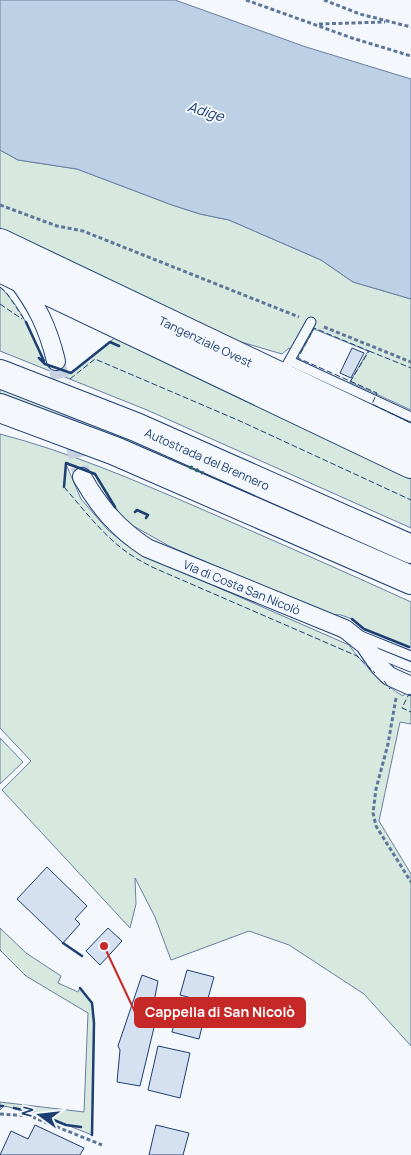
<svg xmlns="http://www.w3.org/2000/svg" width="411" height="1155" font-family="Manrope,sans-serif">
<rect width="100%" height="100%" fill="#f4f7fb"/>
<!-- green -->
<path fill="#d7e8df" stroke="#687fa3" d="M0,150l18,10 59,9 95,36 28,9 29,6 92,40 32,22 58,17v111l-61,-28 18,-31 -54,-22 -14,25 -11,-6 -7,6 -65,-19 -217,-104z
M0,287c22,20 33,51 45,77l26,9 46,-37 294,139v53l-264,-118 -147,-59z
M0,386l112,42 299,133v7l-411,-172z
M0,434c69,18 134,46 199,74 71,31 142,62 212,94v46l-47,-19 -12,-10 -11,-4 -13,-1 -159,-68 -39,-22 -9,-8 -26,-42 -29,-10 15,35 27,31 17,14 35,18 189,83c13,18 34,40 54,51l4,-5 4,2v31l-11,-2 -21,99 32,53v172l-47,-52 -75,-49 -40,-14 -78,29 -16,-43 -20,-39 1,26 -6,24 -128,-138 29,-29 -31,-33z
M0,738l23,24 -23,22z
M0,928l26,25 35,23 -3,7 20,9 2,-4 12,15 2,20 -2,112 -53,-21 -35,-8 -4,4v-8l84,10 4,-99 -62,-37 -26,-26z"/>
<!-- water -->
<path fill="#bed0e5" stroke="#687fa3" d="M0,0h175l131,47 105,32v220l-58,-17 -32,-22 -92,-40 -29,-6 -28,-9 -95,-36 -59,-9 -18,-10z"/>
<!-- building -->
<path fill="#d5e0f0" stroke="#1d3f73" d="M352,348l12,5 -13,25 -11,-5z
M47,867l40,39 -12,13 5,5 -17,19 -46,-44z
M108,928l14,13 -22,24 -14,-14z
M187,970l27,7 -7,25 -27,-7z
M142,975l16,6 -6,31 5,3 -17,71 -23,-4 3,-32 -2,-4z
M180,1000l27,6 -8,33 -27,-7z
M158,1046l32,7 -10,45 -32,-8z
M35,1125l49,23 -4,7h-80l11,-24 17,8z
M156,1125l33,8 -6,22h-34z"/>
<g fill="none" stroke-linecap="round" stroke-linejoin="round">
<!-- street-tunnel -->
<path stroke="#c9d2e0" stroke-width="18" stroke-dasharray="18 9" stroke-linecap="butt" d="M56,361l26,116"/>
<!-- lane casing -->
<g stroke="#1d3f73" stroke-width="11">
<path id="lane" d="M290,361l121,56
M287,365l24,-43
M361,636l50,20
M374,652l37,15"/>
</g>
<!-- street casing -->
<g stroke="#1d3f73" stroke-width="20">
<g id="street">
<path d="M16,278c21,27 32,50 40,83"/>
<path id="s1" d="M82,477c17,30 36,52 65,71l198,81 20,16 15,22 9,9 22,10"/>
</g>
</g>
<!-- highway casing -->
<g stroke="#1d3f73" stroke-width="30">
<g id="highway">
<path id="s2" d="M0,243l411,196"/>
<path d="M0,268l411,196"/>
<path id="s3" d="M0,374l136,53 275,122"/>
<path d="M0,408l115,43 296,129"/>
</g>
</g>
<!-- path -->
<path stroke="#5e769c" stroke-width="3" stroke-dasharray="4 2.5" stroke-linecap="butt" d="M246,0l106,38 59,18
M324,0l36,14 51,13
M319,24l66,-2
M0,205l57,21 26,5 216,86
M324,327l87,35
M396,698l-8,46 -12,45 -3,24 3,13 35,56
M0,1114l30,2 72,29"/>
<!-- lane -->
<use href="#lane" stroke="#f4f7fb" stroke-width="9"/>
<!-- street -->
<use href="#street" stroke="#f4f7fb" stroke-width="18"/>
<!-- highway -->
<use href="#highway" stroke="#f4f7fb" stroke-width="28"/>
<!-- hedge -->
<path stroke="#2c6c60" stroke-width="4" stroke-dasharray="2.5 4" stroke-linecap="butt" d="M190,467l13,6"/>
<!-- fence -->
<path stroke="#1d3f73" stroke-width="1" stroke-dasharray="6 2.5" stroke-linecap="butt" d="M0,287l6,5 20,30
M0,304l22,15
M369,351l42,17
M70,379l25,-20 145,62 171,79
M350,382l19,-31 -55,-23 -16,30 79,35 -5,11 39,19
M64,487c21,24 41,51 67,68 7,5 14,8 21,12l205,89 18,17
M384,681l6,8
M411,695l-2,-1 -7,14 9,4"/>
<!-- wall -->
<path stroke="#1d3f73" stroke-width="2.5" d="M26,322l18,39
M39,358l6,6 26,9 39,-31 9,4
M64,487l2,-24 29,11 20,33
M135,512l2,-2 11,5 -2,3
M352,619l12,10 45,18
M63,943l19,13
M80,988l12,15 2,20 -2,112
M0,1106h3
M14,1108l25,6 27,11 15,2"/>
</g>
<g text-anchor="middle" dominant-baseline="central" stroke-width="4" stroke-linejoin="round" paint-order="stroke">
<!-- street labels -->
<g font-size="12" fill="#1d3f73" stroke="#f4f7fb">
<text stroke="none"><textPath href="#s2" startOffset="228">Tangenziale Ovest</textPath></text>
<text stroke="none"><textPath href="#s3" startOffset="224">Autostrada del Brennero</textPath></text>
<text stroke="none"><textPath href="#s1" startOffset="200">Via di Costa San Nicolò</textPath></text>
</g>
<!-- water labels -->
<g font-size="14" font-style="italic" fill="#1d3f73" stroke="#f4f7fb">
<text transform="translate(206 111) rotate(17)">Adige</text>
</g>
</g>
<!-- callouts -->
<path fill="none" stroke="#c62828" stroke-width="2" d="M104 946L135 1012"/>
<circle fill="#c62828" stroke="#f4f7fb" stroke-width="2" cx="104" cy="946" r="5"/>
<rect fill="#c62828" stroke="#c62828" stroke-width="2" x="135" y="998" width="170" height="29" rx="5"/>
<g font-size="14" text-anchor="middle" font-weight="bold" fill="#fff">
<text x="220" y="1017">Cappella di San Nicolò</text>
</g>
<!-- north arrow -->
<g transform="translate(40 1115) rotate(285)" stroke="#f4f7fb" stroke-width="4" paint-order="stroke">
<path d="M0-4L9 19L0 12L-9 19Z" fill="#1d3f73"/>
<text y="-8" font-size="14" font-weight="bold" text-anchor="middle" fill="#1d3f73">N</text>
</g>
</svg>
